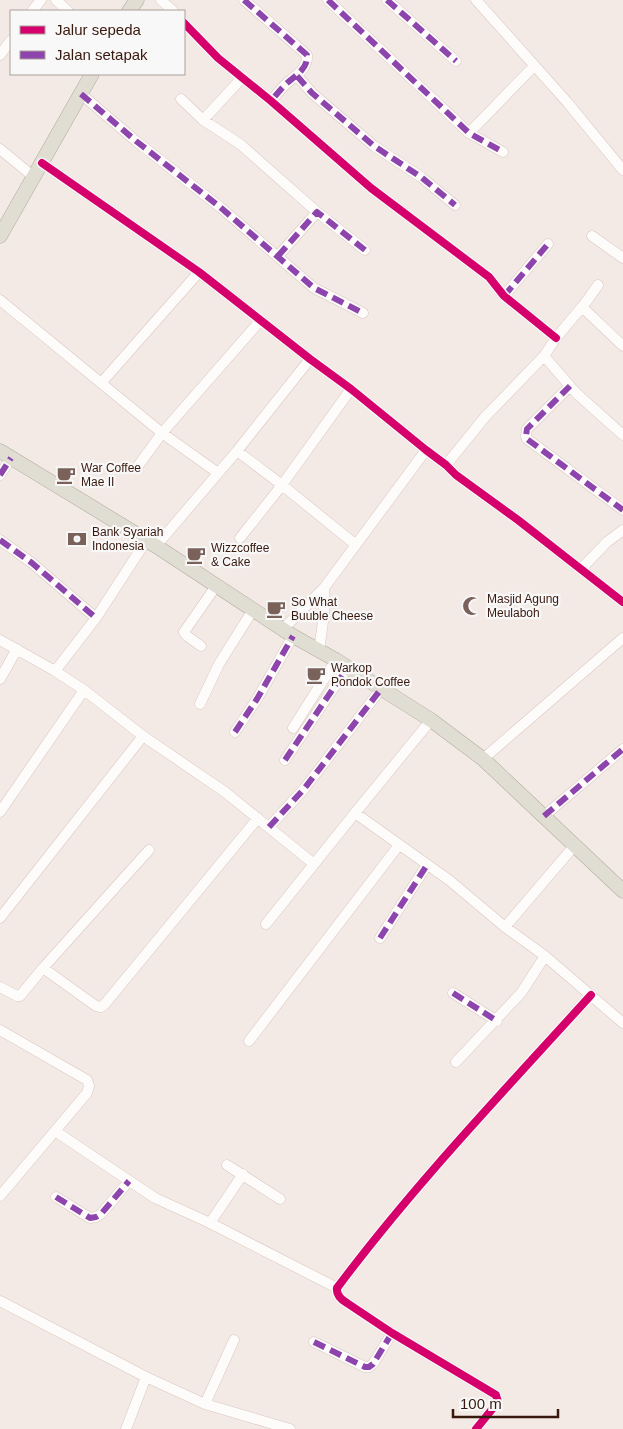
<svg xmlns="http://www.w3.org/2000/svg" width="623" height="1429" font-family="Helvetica,sans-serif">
<rect width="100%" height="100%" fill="#f3eae6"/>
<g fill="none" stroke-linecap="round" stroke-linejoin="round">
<!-- minor casing -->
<g stroke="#dac5be" stroke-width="11">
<path id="minor" d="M56,0l12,11
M161,0l12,11
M244,0l63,55c1,15 -13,21 -22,30 -5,5 -9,10 -14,16
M328,0l141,133 34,19
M387,0l69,61
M476,0l91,102 56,68
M32,11l9,-11
M184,23l34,35 53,43 100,87 118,89 15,19 52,42
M0,55l11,-15
M297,76l15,17 62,53 47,31 34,28
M242,78l-39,42 37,24 77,68
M81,94l55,47 84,66 94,81 49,25
M181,99l22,21
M469,133l65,-67
M0,149l34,28
M42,163l157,109 111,87 41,30 75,61 20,15 10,10 62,45 105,82
M592,236l31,22
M278,256l39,-44 48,38
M504,296l44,-52
M0,300l162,133 56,40
M582,307l41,39
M544,356l32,37 47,42
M102,382l97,-110
M570,386l-43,43 -1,7 1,3 96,71
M237,451l45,34 74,60
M446,465l39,-48 59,-61 12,-18 30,-36 12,-17
M138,466l24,-33 99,-113
M0,475l11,-17
M240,538l42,-53 69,-96
M0,540l32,23 64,55
M156,546l81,-95 73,-92
M581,569l26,-27 16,-12
M283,629l41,-41 102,-138
M0,640l55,31 29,19 59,46 82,56 89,72
M201,646l-14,-10 -3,-4 32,-46
M319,651l5,-37v-26
M55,671l41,-53 50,-77
M0,679l17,-30
M200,704l19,-40 34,-54
M293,728l43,-68
M235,732l22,-33 36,-63
M483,759l140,-121
M285,760l62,-92
M0,812l84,-122
M355,813l94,67 56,47 40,29 78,67
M544,816l79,-67
M269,827l35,-38 77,-100
M0,918l143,-182
M266,924l89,-111 76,-93
M505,927l70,-82
M380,938l47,-73
M43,968l106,-118
M0,987l17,9h3l23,-28 53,38 5,1 3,-2 154,-187
M453,993l44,28
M0,1030l87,50 2,6 -2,7 -87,103
M249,1041l150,-196
M456,1062l65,-69 24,-37
M55,1131l100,67 55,25 127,65
M227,1165l53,34
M56,1197l34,21 6,-1 5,-3 28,-33
M210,1223l33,-49
M0,1301l146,76 59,27 85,25
M314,1342l51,25h4l4,-3 19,-31
M205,1404l29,-64
M126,1429l20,-52
M476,1429l22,-27 -2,-7 -104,-62 -45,-30c-5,-3 -11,-8 -10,-15 77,-103 167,-197 254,-293"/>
</g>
<!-- highway casing -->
<g stroke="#b2aa9e" stroke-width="15">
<path id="highway" d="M129,11l8,-11
M0,236l92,-162
M0,451l156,95 137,90 43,24 95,60 52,39 140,132"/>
</g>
<!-- minor -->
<use href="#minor" stroke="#fdfcfb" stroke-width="10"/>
<!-- highway -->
<use href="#highway" stroke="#e0ddd3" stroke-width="14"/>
<!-- quiet -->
<path stroke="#8e44ad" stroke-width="6" stroke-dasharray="12 6" stroke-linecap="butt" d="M244,0l63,55c1,15 -13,21 -22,30 -5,5 -9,10 -14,16
M328,0l141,133 34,19
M387,0l69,61
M297,76l15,17 62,53 47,31 34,28
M81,94l55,47 84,66 94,81 49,25
M278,256l39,-44 48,38
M504,296l44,-52
M570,386l-43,43 -1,7 1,3 96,71
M0,475l11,-17
M0,540l32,23 64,55
M235,732l22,-33 36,-63
M285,760l62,-92
M544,816l79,-67
M269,827l35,-38 77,-100
M380,938l47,-73
M453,993l44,28
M56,1197l34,21 6,-1 5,-3 28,-33
M314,1342l51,25h4l4,-3 19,-31 4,2"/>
<!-- cycleway casing -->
<g stroke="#f8f8f8" stroke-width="11">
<path id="cycleway" d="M184,23l34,35 53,43 100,87 118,89 15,19 52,42
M42,163l157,109 111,87 41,30 75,61 20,15 10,10 62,45 105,82
M476,1429l22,-27 -2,-7 -104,-62 -45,-30c-5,-3 -11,-8 -10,-15 77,-103 167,-197 254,-293"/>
</g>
<!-- cycleway -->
<use href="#cycleway" stroke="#d6006c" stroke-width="8"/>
</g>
<!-- icons -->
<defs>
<g id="cafe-bare" transform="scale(1.5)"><path d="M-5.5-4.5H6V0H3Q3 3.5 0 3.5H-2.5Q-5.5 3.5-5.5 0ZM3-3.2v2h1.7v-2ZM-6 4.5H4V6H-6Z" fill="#7a625a" stroke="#f8f8f8" stroke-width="2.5" paint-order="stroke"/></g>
<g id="bank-bare" transform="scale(1.5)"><path d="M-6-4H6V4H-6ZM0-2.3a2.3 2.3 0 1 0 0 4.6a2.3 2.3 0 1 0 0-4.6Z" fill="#7a625a" stroke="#f8f8f8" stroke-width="2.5" paint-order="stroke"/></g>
<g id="mosque-bare" transform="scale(1.5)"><path d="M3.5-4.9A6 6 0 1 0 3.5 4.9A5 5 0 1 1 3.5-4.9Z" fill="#7a625a" stroke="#f8f8f8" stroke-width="2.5" paint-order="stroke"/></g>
</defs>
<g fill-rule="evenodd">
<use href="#cafe-bare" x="66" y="475"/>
<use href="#bank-bare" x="77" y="539"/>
<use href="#cafe-bare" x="196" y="555"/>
<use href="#mosque-bare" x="472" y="606"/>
<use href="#cafe-bare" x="276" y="609"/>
<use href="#cafe-bare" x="316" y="675"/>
</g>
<g text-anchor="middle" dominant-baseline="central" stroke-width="4.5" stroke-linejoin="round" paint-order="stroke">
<!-- poi labels -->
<g font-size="12" fill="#39190e" stroke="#f8f8f8" text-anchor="start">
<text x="81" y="468">War Coffee<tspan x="81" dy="14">Mae II</tspan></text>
<text x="92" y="532">Bank Syariah<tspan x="92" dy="14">Indonesia</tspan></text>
<text x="211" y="548">Wizzcoffee<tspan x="211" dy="14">&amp; Cake</tspan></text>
<text x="487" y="599">Masjid Agung<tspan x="487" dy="14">Meulaboh</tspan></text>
<text x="291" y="602">So What<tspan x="291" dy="14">Buuble Cheese</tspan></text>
<text x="331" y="668">Warkop<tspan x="331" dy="14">Pondok Coffee</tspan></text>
</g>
</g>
<!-- legend -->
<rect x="10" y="10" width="175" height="65" fill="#f8f8f8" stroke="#ac9f9a"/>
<rect x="20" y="26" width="25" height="8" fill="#d6006c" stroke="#ac9f9a"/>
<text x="55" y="35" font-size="15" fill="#39190e">Jalur sepeda</text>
<rect x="20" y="51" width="25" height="8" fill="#8e44ad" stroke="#ac9f9a"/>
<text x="55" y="60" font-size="15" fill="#39190e">Jalan setapak</text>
<!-- scale -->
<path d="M453 1409v8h105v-8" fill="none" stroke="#39190e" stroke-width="2.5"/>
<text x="460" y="1409" font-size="15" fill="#39190e" stroke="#f8f8f8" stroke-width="4" paint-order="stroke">100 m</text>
</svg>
